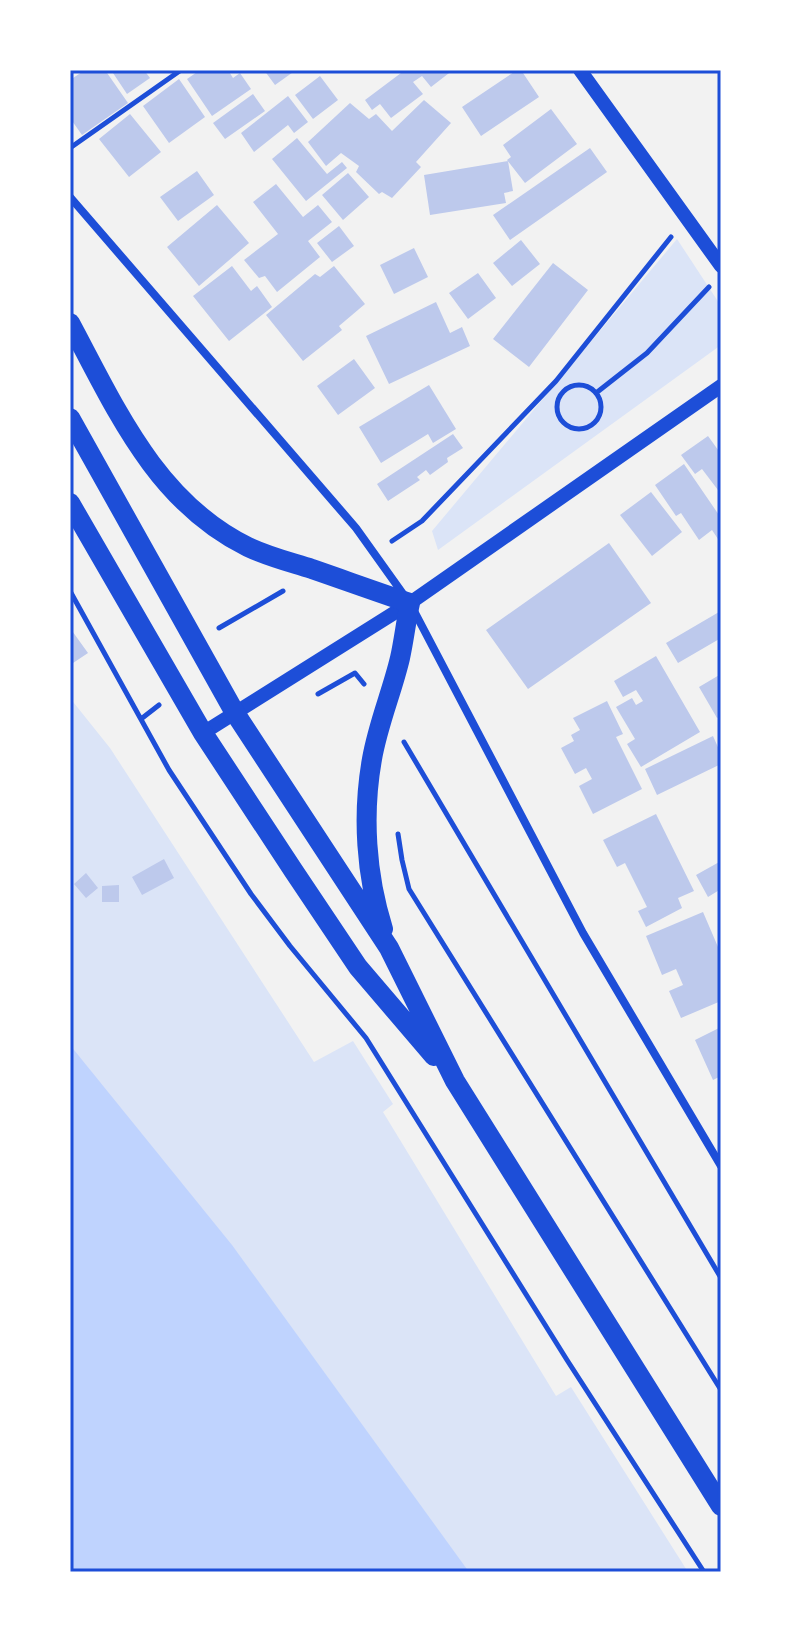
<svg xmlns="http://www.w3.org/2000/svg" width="791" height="1642" font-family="Cabin,sans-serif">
<rect width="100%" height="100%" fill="#f2f2f2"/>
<!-- green -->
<path fill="#dbe4f7" d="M677,239l44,67v39l-283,205 -6,-19z
M70,698l40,50 204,314 39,-21 40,63 -10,8 173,284 15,-9 117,185h-596l-22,-31z"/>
<!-- water -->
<path fill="#bfd3fe" d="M70,1045l162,200 237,327h-399z"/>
<!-- building -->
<path fill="#bdc9ec" d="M85,70h20l23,33 -46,32 -12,-17v-38z
M111,70h33l6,8 -23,16z
M200,70h28l5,8 7,-5 11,16 -39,27 -25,-37z
M264,70h32l-21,15z
M405,70h48l-22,17 -9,-11 -9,6 10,12 -32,24 -11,-14 -8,6 -7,-10z
M517,70h4l18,27 -58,39 -19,-29z
M320,76l18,24 -25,19 -18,-24z
M179,79l26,38 -36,26 -26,-37z
M253,94l12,17 -40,28 -12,-16z
M288,96l20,26 -14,11 -6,-8 -34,27 -13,-19z
M424,100l27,23 -35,39 5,5 -29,31 -10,-6 -3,2 -23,-22 3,-6 -18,-13 -15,13 -18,-24 42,-39 19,16 7,-5 16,17z
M551,109l26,35 -52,39 -18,-23 4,-3 -8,-12z
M130,114l31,38 -32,25 -30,-38z
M297,138l30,36 15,-12 5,6 -41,33 -34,-42z
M590,148l17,24 -97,68 -17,-25z
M508,161l5,30 -9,2 2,10 -76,12 -6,-40z
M197,171l17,24 -36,26 -18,-24z
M348,173l21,24 -26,23 -21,-25z
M276,184l27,33 15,-12 14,17 -24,19 12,16 -43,35 -12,-16 -6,2 -15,-18 34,-26 -25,-32z
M217,205l32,38 -50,43 -32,-39z
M339,226l15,20 -22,16 -15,-19z
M521,240l19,24 -28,22 -19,-23z
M414,248l14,29 -34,17 -14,-29z
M553,263l35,27 -59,77 -36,-28z
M232,266l19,25 6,-5 15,21 -43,34 -36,-45z
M334,266l31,38 -26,22 3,4 -39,31 -37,-46 49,-41 5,3z
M478,273l18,25 -28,21 -19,-26z
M436,302l14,31 12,-6 8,19 -81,38 -23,-48z
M354,359l21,29 -37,27 -21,-29z
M429,385l27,44 -23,14 -5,-9 -47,29 -22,-36z
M453,434l10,14 -16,10 1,4 -18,13 -4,-5 -9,7 3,3 -32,21 -11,-17z
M708,436l13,18v40l-19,-25 -7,5 -14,-19z
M684,464l37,54v19l-3,2 -6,-9 -13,10 -18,-27 -5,3 -21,-31z
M651,492l31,40 -30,24 -32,-41z
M609,543l42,60 -123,86 -42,-59z
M719,612l2,4v22l-43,25 -12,-20z
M70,628l18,25 -18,12z
M656,656l44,76 -59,35 -14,-23 8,-5 -19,-32 16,-9 4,7 7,-4 -7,-11 -13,7 -9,-16z
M721,674v42l-4,2 -18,-31z
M607,701l16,33 -7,3 26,52 -49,25 -14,-28 13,-7 -6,-11 -11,6 -14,-26 13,-7 -3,-6 9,-5 -7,-12z
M713,736l8,18v10l-64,31 -12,-26z
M656,814l38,77 -16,7 4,10 -36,19 -8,-16 9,-4 -22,-44 -8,4 -14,-27z
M164,859l10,19 -32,17 -10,-18z
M721,861v28l-13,8 -12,-22z
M86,873l12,15 -12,10 -12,-14z
M119,885v17h-17v-16z
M703,912l18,42v47l-40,17 -12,-27 14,-6 -7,-16 -14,6 -16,-39z
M721,1027v49l-8,4 -18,-40z"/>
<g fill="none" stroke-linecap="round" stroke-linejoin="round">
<!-- path -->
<path stroke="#1d4ed8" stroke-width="5" d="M70,148l111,-78
M557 407a22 22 0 1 1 44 0a22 22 0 1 1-44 0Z
M596,393l51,-40 62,-66
M392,541l30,-20 134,-140 115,-144
M70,591l99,179 82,124 39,52 76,92 201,322 137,212
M219,628l64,-37
M318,694l37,-21 9,11
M141,719l18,-14
M404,742l317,536
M398,834l4,26 7,29 312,501"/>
<!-- minor -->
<path stroke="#1d4ed8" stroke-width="8" d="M70,197l286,331 50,70
M413,609l170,324 138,233"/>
<!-- tertiary -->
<path stroke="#1d4ed8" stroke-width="14" d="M580,70l141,196
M203,733l207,-130 311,-217"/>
<!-- primary -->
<path stroke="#1d4ed8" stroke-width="20" d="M70,323c46,86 86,179 178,224 21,10 42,15 64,22 32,11 65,23 98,34 -4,18 -6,37 -10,55 -8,34 -22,66 -28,101 -10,56 -6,116 11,170
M70,418l165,295 154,235 66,133 266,425
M70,503l133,230 90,137 65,97 76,89"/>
</g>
<!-- border -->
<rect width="791" height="1642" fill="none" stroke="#ffffff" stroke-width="144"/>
<rect x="72" y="72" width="647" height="1498" fill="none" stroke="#1d4ed8" stroke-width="3"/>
</svg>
